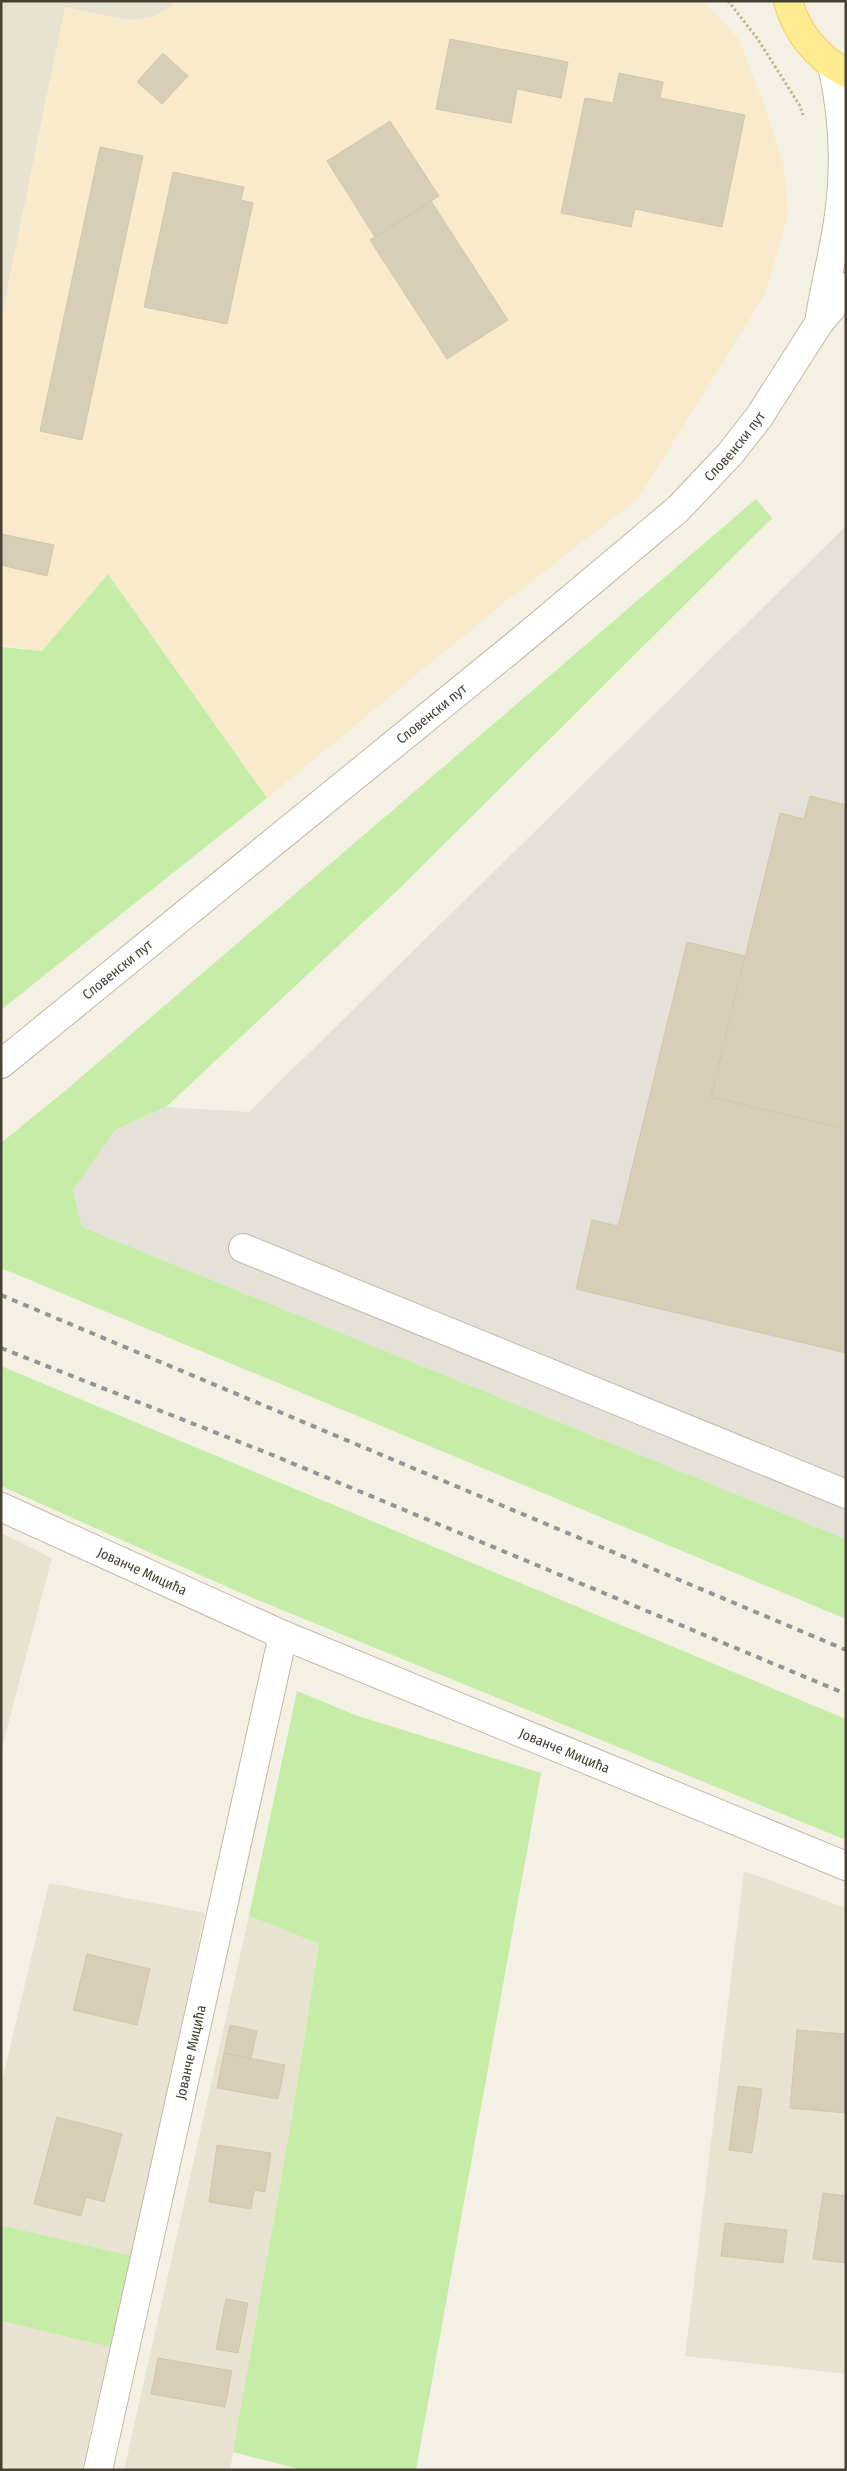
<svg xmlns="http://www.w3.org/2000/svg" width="847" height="2471" font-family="'Fira Sans Condensed',sans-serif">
<rect width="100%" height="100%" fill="#f4f0e3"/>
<!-- residential -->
<path fill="#e8e3d0" d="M1,1h175l-3,4 -21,13 -24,2 -63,-12 -64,312z
M1,1533l51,25 -51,193z
M744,1871l102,37v466l-161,-18z
M49,1883l156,30 -73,343 -131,-31v-140z
M249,1916l70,28 -26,167 -63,359h-106z
M1,2321l109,26 -28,123h-81z"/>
<!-- commercial -->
<path fill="#f9eacb" d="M176,1h527l35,37 24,61 22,67 4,50 -23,78 -127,205 -132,102 -239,197 -159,-224 -66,77 -41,-6v-325l64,-313 63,13 24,-2 21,-13z"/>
<!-- industrial -->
<path fill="#e5e1d8" d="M846,526v1013l-764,-312 -9,-38 42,-59 51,-23 83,5z"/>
<!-- green -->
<path fill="#c6eda7" d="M756,499l16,19 -372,370 -234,219 -51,23 -42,60 9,37 764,312v80l-845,-351v-125l65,-53z
M108,574l159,224 -266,212v-363l41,4z
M1,1366l845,353v121l-603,-246 -242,-108z
M297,1691l58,24 186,58 -125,697h-113l-70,-18 60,-341 26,-167 -70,-28z
M1,2225l131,31 -22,91 -109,-26z"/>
<!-- building -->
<path fill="#d6ceb7" stroke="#d2c7aa" d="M450,39l118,23 -7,36 -44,-9 -6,34 -75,-14z
M163,53l25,23 -26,28 -25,-22z
M619,73l44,9 -3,16 85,17 -23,112 -87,-18 -4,18 -70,-14 24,-115 28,5z
M390,121l49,75 -64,41 -48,-76z
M100,147l43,9 -61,284 -42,-9z
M173,172l71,15 -3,13 12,3 -26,121 -83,-17z
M431,201l77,119 -61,39 -77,-119z
M1,534l53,11 -7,31 -46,-11z
M810,796l36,9v324l-135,-32 69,-284 24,6z
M687,942l58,14 -34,141 135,32v224l-270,-64 16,-69 26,6z
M87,1954l63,15 -13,56 -64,-15z
M230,2025l27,6 -6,28 -27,-6z
M797,2030l49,4v79l-56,-5z
M224,2053l61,12 -7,34 -61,-11z
M738,2086l24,3 -10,64 -23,-3z
M57,2117l65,17 -18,68 -18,-5 -5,19 -47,-12z
M217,2145l54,8 -6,39 -11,-2 -3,19 -42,-7z
M823,2193l23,3v67l-33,-4z
M725,2223l62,7 -4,33 -62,-7z
M226,2299l22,4 -10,50 -22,-4z
M158,2358l74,13 -7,36 -74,-13z"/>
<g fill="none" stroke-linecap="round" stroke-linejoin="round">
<!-- minor casing -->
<g stroke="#c0baa5" stroke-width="30">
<g id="minor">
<path d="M819,323c5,-34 14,-67 19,-101 8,-53 6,-105 -6,-157"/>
<path id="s1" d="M1,1064l516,-420 161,-135 52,-55 29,-37 60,-94 21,-25 6,-11"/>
<path d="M243,1248l603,246"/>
<path id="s2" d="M1,1507l282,128 563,231"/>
<path id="s3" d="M98,2470l185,-835"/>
</g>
</g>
<!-- major casing -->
<g stroke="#f0d254" stroke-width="30">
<path id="major" d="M788,1c9,33 29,56 58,72"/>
</g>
<!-- path -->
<path stroke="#c3b894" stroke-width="3" stroke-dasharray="2.5 2.5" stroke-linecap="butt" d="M728,1l29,37 43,68 3,9"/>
<!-- minor -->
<use href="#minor" stroke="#fff" stroke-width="28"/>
<!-- major -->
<use href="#major" stroke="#ffeb91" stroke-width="28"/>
<!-- rail -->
<path stroke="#949494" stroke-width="4" stroke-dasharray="6 6" stroke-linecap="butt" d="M1,1295l845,355
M1,1348l269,106 576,240"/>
</g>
<g text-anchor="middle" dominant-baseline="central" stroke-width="4" stroke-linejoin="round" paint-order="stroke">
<!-- street labels -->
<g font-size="14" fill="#464133" stroke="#fff">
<text stroke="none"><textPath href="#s1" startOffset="960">Словенски пут</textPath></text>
<text stroke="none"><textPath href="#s1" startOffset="555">Словенски пут</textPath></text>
<text stroke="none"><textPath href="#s1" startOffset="150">Словенски пут</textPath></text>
<text stroke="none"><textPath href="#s2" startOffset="155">Јованче Мицића</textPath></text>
<text stroke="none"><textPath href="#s2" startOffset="614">Јованче Мицића</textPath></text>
<text stroke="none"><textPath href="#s3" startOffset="428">Јованче Мицића</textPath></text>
</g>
</g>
<!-- border -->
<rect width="847" height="2471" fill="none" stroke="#464133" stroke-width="5"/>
</svg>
